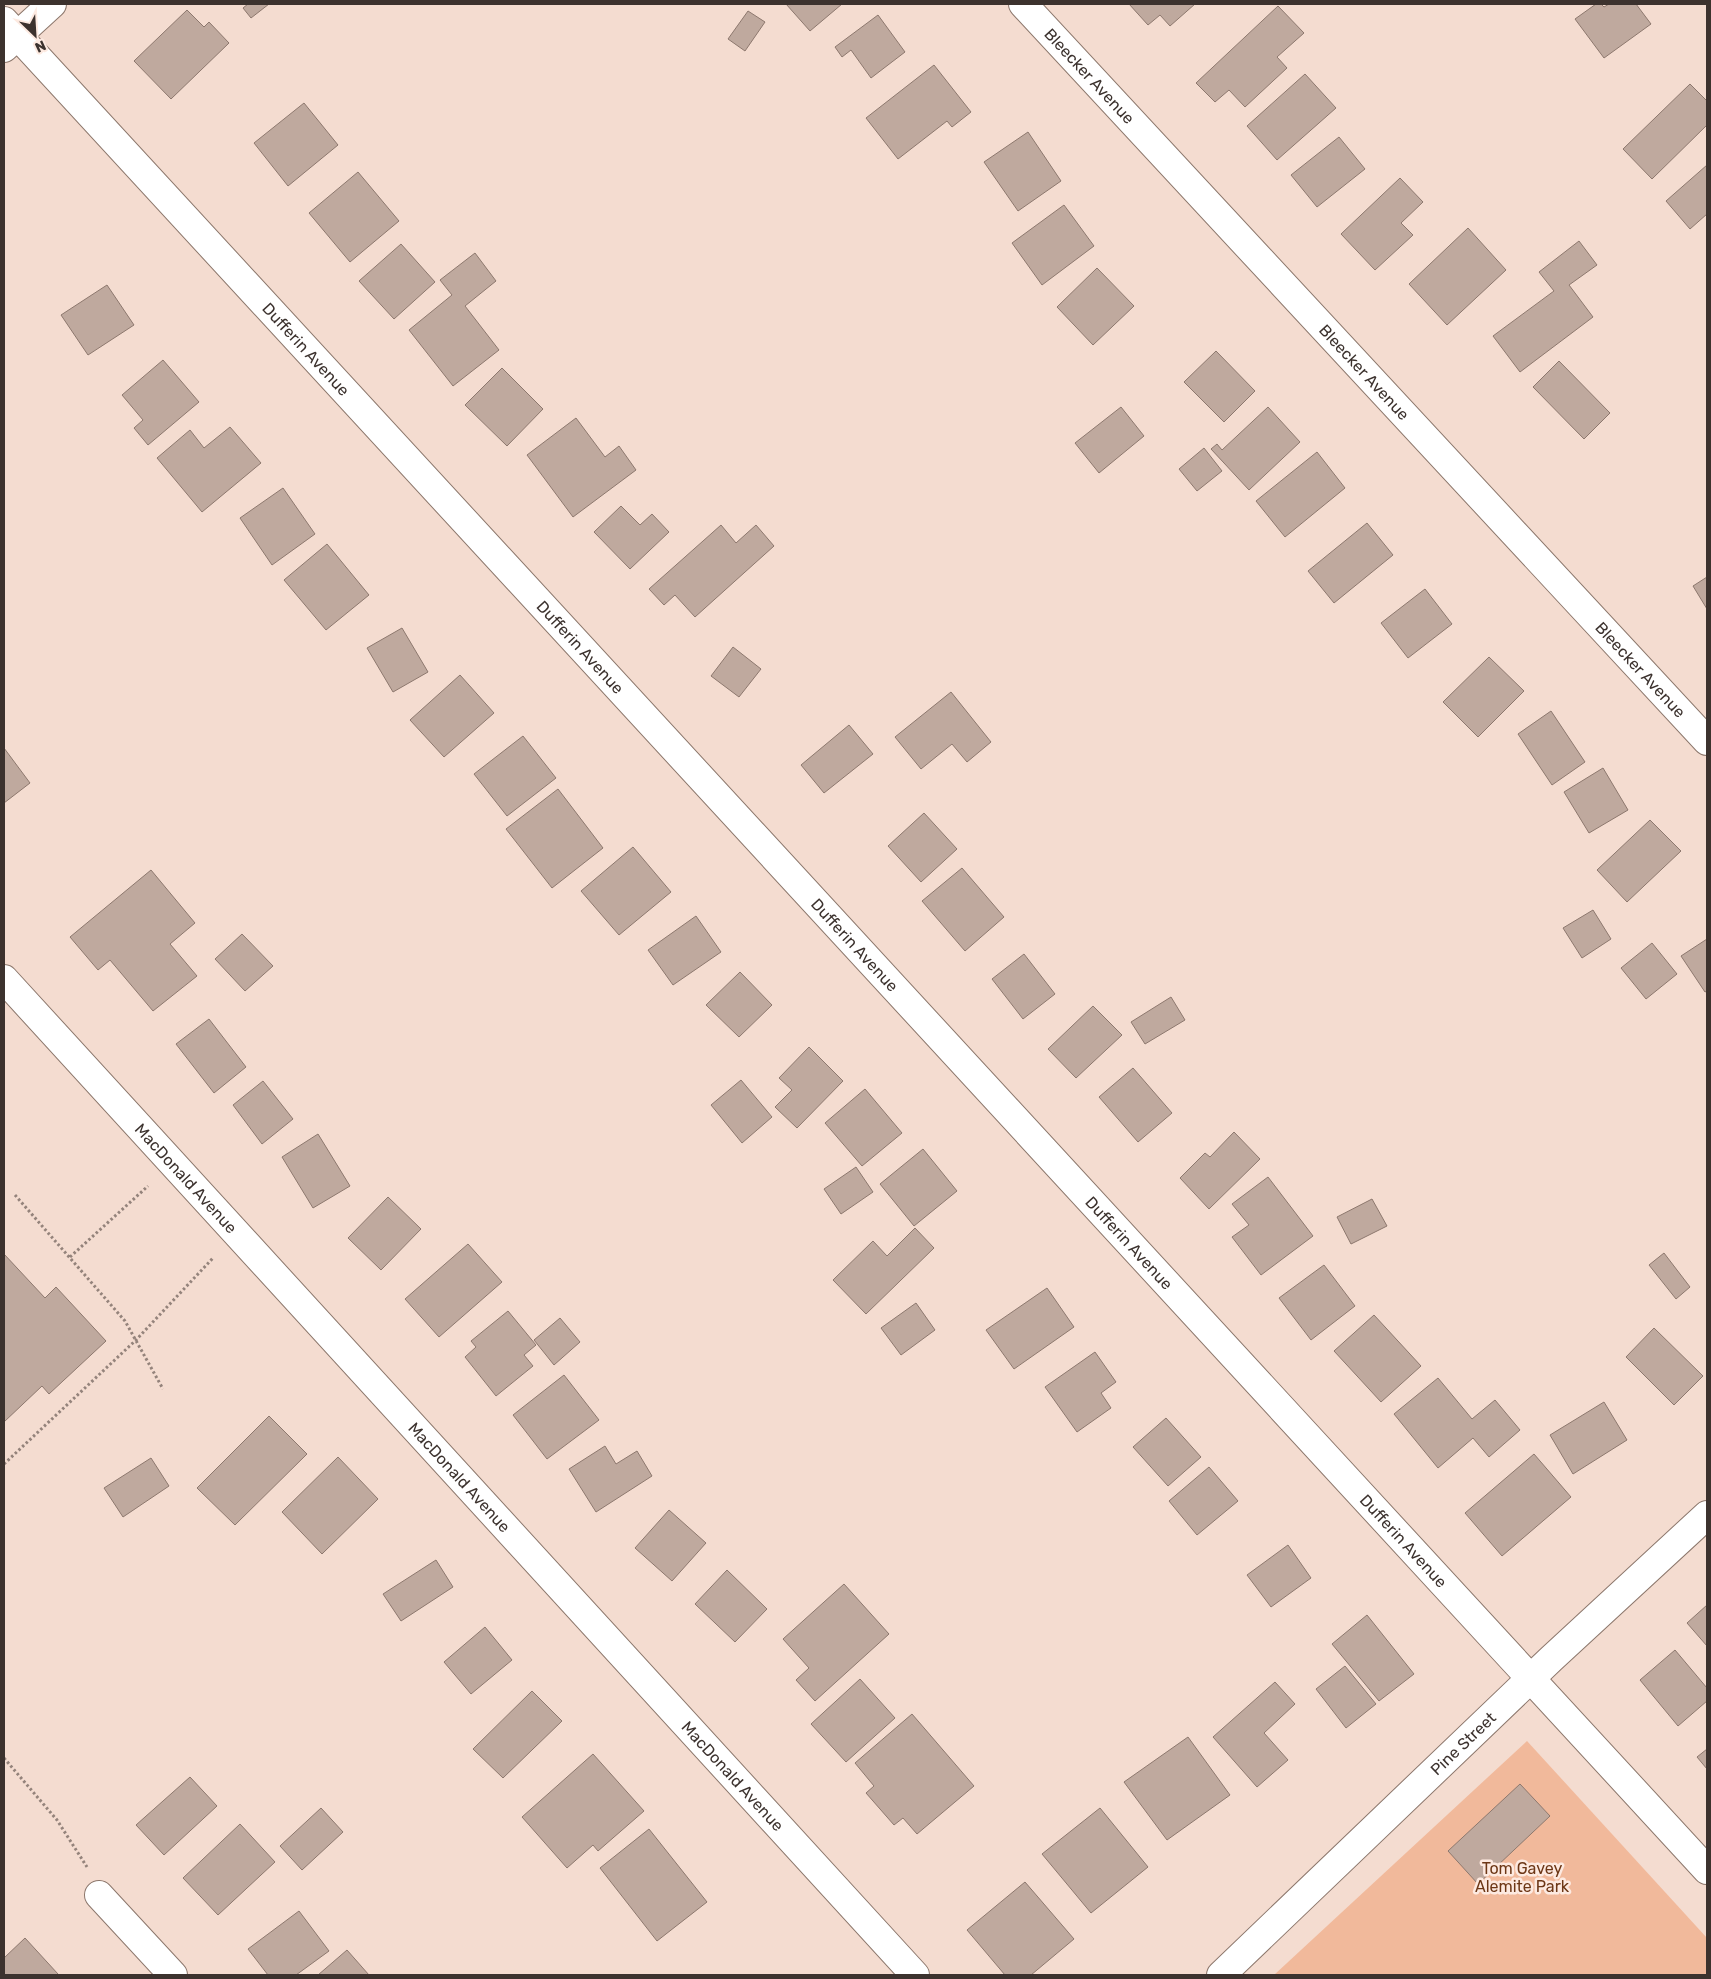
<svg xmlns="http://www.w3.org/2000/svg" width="1711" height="1979" font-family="Rubik,sans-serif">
<rect width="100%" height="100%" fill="#f4dcd0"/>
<!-- green -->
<path fill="#f1b99b" d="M1527,1741l180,197v37h-433z"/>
<!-- building -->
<path fill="#bfa99e" stroke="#8d786e" d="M248,4h21l-18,14 -8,-10z
M786,4h56l-32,27z
M1129,4h66l-25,22 -10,-11 -12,10z
M1596,4h5l3,3 5,-3h27l15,20 -47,34 -29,-39z
M1278,6l26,27 -27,24 10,11 -42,39 -16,-17 -14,12 -19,-19z
M187,10l17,17 5,-5 20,21 -58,56 -37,-38z
M748,11l17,11 -20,29 -17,-12z
M878,15l27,37 -34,26 -20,-28 -9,7 -7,-10z
M934,65l37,47 -19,15 -5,-6 -49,38 -32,-41z
M1305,74l31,34 -59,52 -30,-34z
M1690,84l17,17v24l-55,54 -29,-30z
M304,103l34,42 -50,41 -34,-43z
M1028,132l33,49 -43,30 -34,-49z
M1339,137l26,32 -48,38 -26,-32z
M1707,165v49l-17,15 -24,-28z
M358,172l41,49 -49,41 -41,-49z
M1400,178l23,24 -22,21 12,12 -38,35 -34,-36z
M1064,205l30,41 -52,39 -30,-42z
M1468,228l38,42 -59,55 -38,-41z
M1579,241l18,24 -28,20 24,32 -73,55 -27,-36 61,-45 -15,-19z
M401,244l34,38 -41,37 -35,-38z
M475,253l21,28 -31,25 34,44 -46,36 -44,-56 43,-35 -12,-15z
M1097,268l37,38 -41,39 -36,-38z
M107,285l27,40 -46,30 -27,-40z
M1216,351l39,40 -31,31 -40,-40z
M163,360l36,42 -51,43 -14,-17 9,-8 -21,-25z
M1559,361l51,52 -26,26 -51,-52z
M502,368l41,41 -36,37 -42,-41z
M1121,407l23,29 -45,37 -24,-30z
M1268,407l32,35 -51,48 -38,-41 6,-5 5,6z
M576,418l29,39 14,-11 17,24 -63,47 -46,-62z
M230,427l31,36 -59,49 -45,-54 33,-28 14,18z
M1204,448l18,23 -25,20 -18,-22z
M1317,452l28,36 -60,49 -29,-36z
M283,488l32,46 -43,31 -32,-47z
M621,506l19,19 12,-11 17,18 -39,37 -36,-37z
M1367,523l26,32 -59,48 -26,-32z
M721,525l15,18 20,-18 18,21 -79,71 -20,-22 -11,10 -15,-16z
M327,544l42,51 -43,35 -42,-50z
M1707,577v32l-14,-23z
M1425,589l27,35 -44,34 -27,-35z
M402,628l26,44 -35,20 -26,-44z
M733,647l28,22 -22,28 -28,-21z
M1489,657l35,34 -46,46 -35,-35z
M460,675l34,38 -50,44 -34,-37z
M951,692l40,50 -24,20 -15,-18 -31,25 -26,-32z
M1551,711l34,51 -33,23 -34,-51z
M849,725l24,29 -49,39 -23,-28z
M523,736l33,42 -49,38 -33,-42z
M4,748l26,35 -26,20z
M1603,768l25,42 -39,23 -25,-41z
M558,789l45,59 -51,40 -46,-59z
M924,813l33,36 -36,33 -33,-36z
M1650,820l31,31 -54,51 -30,-32z
M633,847l38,45 -52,43 -38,-44z
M962,868l42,49 -39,34 -43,-50z
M151,870l44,53 -25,21 27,32 -44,35 -43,-51 -12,10 -28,-33z
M1593,910l18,29 -29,19 -19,-30z
M696,916l25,36 -48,33 -25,-35z
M242,934l31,32 -28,25 -30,-32z
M1707,939v52l-2,1 -24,-36z
M1652,943l25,31 -31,25 -25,-31z
M1024,954l31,40 -32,25 -31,-40z
M740,972l32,33 -33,32 -33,-32z
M1171,997l14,23 -40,24 -14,-22z
M1093,1006l29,29 -46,43 -28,-29z
M209,1019l37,48 -32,26 -38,-49z
M809,1047l34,34 -46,47 -22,-21 17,-17 -13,-12z
M1133,1068l39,45 -34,29 -39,-45z
M741,1080l31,37 -30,26 -31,-38z
M263,1081l30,38 -31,25 -29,-39z
M865,1089l37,44 -40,33 -37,-43z
M1234,1132l26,27 -51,50 -29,-31 25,-25 5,4z
M318,1134l32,52 -37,22 -31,-51z
M923,1149l34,42 -43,35 -34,-42z
M856,1167l17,25 -32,22 -17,-25z
M1268,1177l45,59 -52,39 -29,-38 17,-12 -17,-21z
M388,1197l33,32 -40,41 -33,-32z
M1372,1199l15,27 -36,18 -14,-27z
M915,1228l19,20 -68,66 -33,-34 40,-39 14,15z
M468,1244l34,38 -63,55 -34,-38z
M1664,1253l26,34 -14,12 -27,-34z
M4,1254l41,44 11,-11 50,54 -57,53 -7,-8 -38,36z
M1324,1265l31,41 -44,34 -32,-42z
M1047,1288l27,39 -60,42 -28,-39z
M916,1303l19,27 -34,25 -20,-27z
M508,1311l28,34 -12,10 9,11 -37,30 -31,-39 11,-10 -5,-6z
M1374,1315l47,51 -40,36 -47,-51z
M560,1318l20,24 -26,23 -20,-25z
M1654,1328l49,48 -29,29 -48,-48z
M1095,1352l21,30 -15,11 10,15 -34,24 -32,-45z
M564,1375l35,45 -52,39 -34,-44z
M1438,1378l34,41 23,-19 25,30 -31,27 -16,-19 -35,30 -44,-54z
M1604,1402l23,38 -54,34 -23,-39z
M269,1416l38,38 -72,71 -38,-37z
M1166,1418l35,39 -33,29 -35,-39z
M605,1446l11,18 21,-13 15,25 -56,36 -27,-43z
M1534,1454l37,43 -69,59 -37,-43z
M338,1457l40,42 -56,55 -40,-42z
M151,1458l18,28 -46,31 -19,-29z
M1209,1467l29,34 -41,34 -28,-34z
M669,1510l37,33 -34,38 -37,-33z
M1288,1545l23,33 -40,29 -24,-32z
M436,1560l17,27 -52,34 -18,-27z
M727,1570l40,39 -32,33 -40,-38z
M844,1584l45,50 -74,67 -19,-21 13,-12 -26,-29z
M1707,1605v41l-20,-23z
M1367,1615l47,59 -35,27 -47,-57z
M485,1627l27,33 -41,34 -27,-32z
M1675,1650l32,38v13l-29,25 -38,-46z
M1345,1666l31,38 -30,24 -30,-39z
M860,1679l35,39 -49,44 -35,-38z
M1275,1682l20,22 -31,29 24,27 -31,27 -44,-50z
M532,1691l30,30 -59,57 -30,-29z
M912,1714l62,72 -57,48 -14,-16 -9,7 -28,-32 8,-7 -19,-23z
M1188,1737l42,58 -63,45 -43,-58z
M1707,1749v20l-10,-12z
M593,1754l51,57 -46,40 -5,-6 -26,23 -45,-51z
M190,1777l27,29 -53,49 -28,-30z
M1520,1784l30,32 -72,68 -30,-33z
M321,1808l22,24 -41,38 -22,-24z
M1100,1808l48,59 -57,46 -49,-59z
M240,1824l35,38 -57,53 -35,-37z
M649,1829l58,73 -50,39 -57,-73z
M1025,1882l49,57 -43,36h-26l-38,-45z
M299,1911l30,40 -33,24h-28l-20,-26z
M25,1938l33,36 -1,1h-53v-17z
M347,1950l22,25h-51z"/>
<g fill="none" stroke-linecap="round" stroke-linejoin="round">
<!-- minor casing -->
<g stroke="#8c776c" stroke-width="30">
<g id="minor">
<path id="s1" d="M4,21l1703,1849"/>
<path id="s2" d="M4,979l911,996"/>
<path d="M99,1895l74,80"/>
<path id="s3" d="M1221,1975l330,-316 156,-144"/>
</g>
</g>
<!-- tertiary casing -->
<g stroke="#8c776c" stroke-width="30">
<g id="tertiary">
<path id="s4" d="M1023,4l684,737"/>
<path d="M4,48l48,-44"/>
</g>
</g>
<!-- path -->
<path stroke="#94837b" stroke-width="3" stroke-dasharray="2.5 2.5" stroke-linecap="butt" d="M15,1195l110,126 38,68
M70,1257l78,-71
M4,1464l132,-124 77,-82
M4,1758l53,62 30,47"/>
<!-- minor -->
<use href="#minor" stroke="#fff" stroke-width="28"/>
<!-- tertiary -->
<use href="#tertiary" stroke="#fff" stroke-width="28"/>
</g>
<g text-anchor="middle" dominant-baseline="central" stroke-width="5" stroke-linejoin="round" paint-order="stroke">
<!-- street labels -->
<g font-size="16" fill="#3c322e" stroke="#fdeae1">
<text stroke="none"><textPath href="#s4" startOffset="98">Bleecker Avenue</textPath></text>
<text stroke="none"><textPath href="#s1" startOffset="446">Dufferin Avenue</textPath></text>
<text stroke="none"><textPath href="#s4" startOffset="502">Bleecker Avenue</textPath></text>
<text stroke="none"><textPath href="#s1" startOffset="851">Dufferin Avenue</textPath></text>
<text stroke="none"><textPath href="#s4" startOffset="908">Bleecker Avenue</textPath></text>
<text stroke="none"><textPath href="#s1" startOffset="1256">Dufferin Avenue</textPath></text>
<text stroke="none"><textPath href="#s2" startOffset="270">MacDonald Avenue</textPath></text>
<text stroke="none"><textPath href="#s1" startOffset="1661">Dufferin Avenue</textPath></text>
<text stroke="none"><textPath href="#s2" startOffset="675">MacDonald Avenue</textPath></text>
<text stroke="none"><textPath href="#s1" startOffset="2066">Dufferin Avenue</textPath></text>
<text stroke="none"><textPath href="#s3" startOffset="335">Pine Street</textPath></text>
<text stroke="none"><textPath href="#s2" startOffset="1080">MacDonald Avenue</textPath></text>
</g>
<!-- park labels -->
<g font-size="16" fill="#6d3716" stroke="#fdeae1">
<text x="1522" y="1868">Tom Gavey<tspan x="1522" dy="18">Alemite Park</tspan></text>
</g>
</g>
<!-- border -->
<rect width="1711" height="1979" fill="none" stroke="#3c322e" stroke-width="10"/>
<!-- north arrow -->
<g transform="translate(35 35) rotate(155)" stroke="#fdeae1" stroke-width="4" paint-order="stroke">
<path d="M0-4L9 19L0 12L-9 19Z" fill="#3c322e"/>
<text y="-8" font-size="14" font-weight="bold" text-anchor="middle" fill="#3c322e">N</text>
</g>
</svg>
